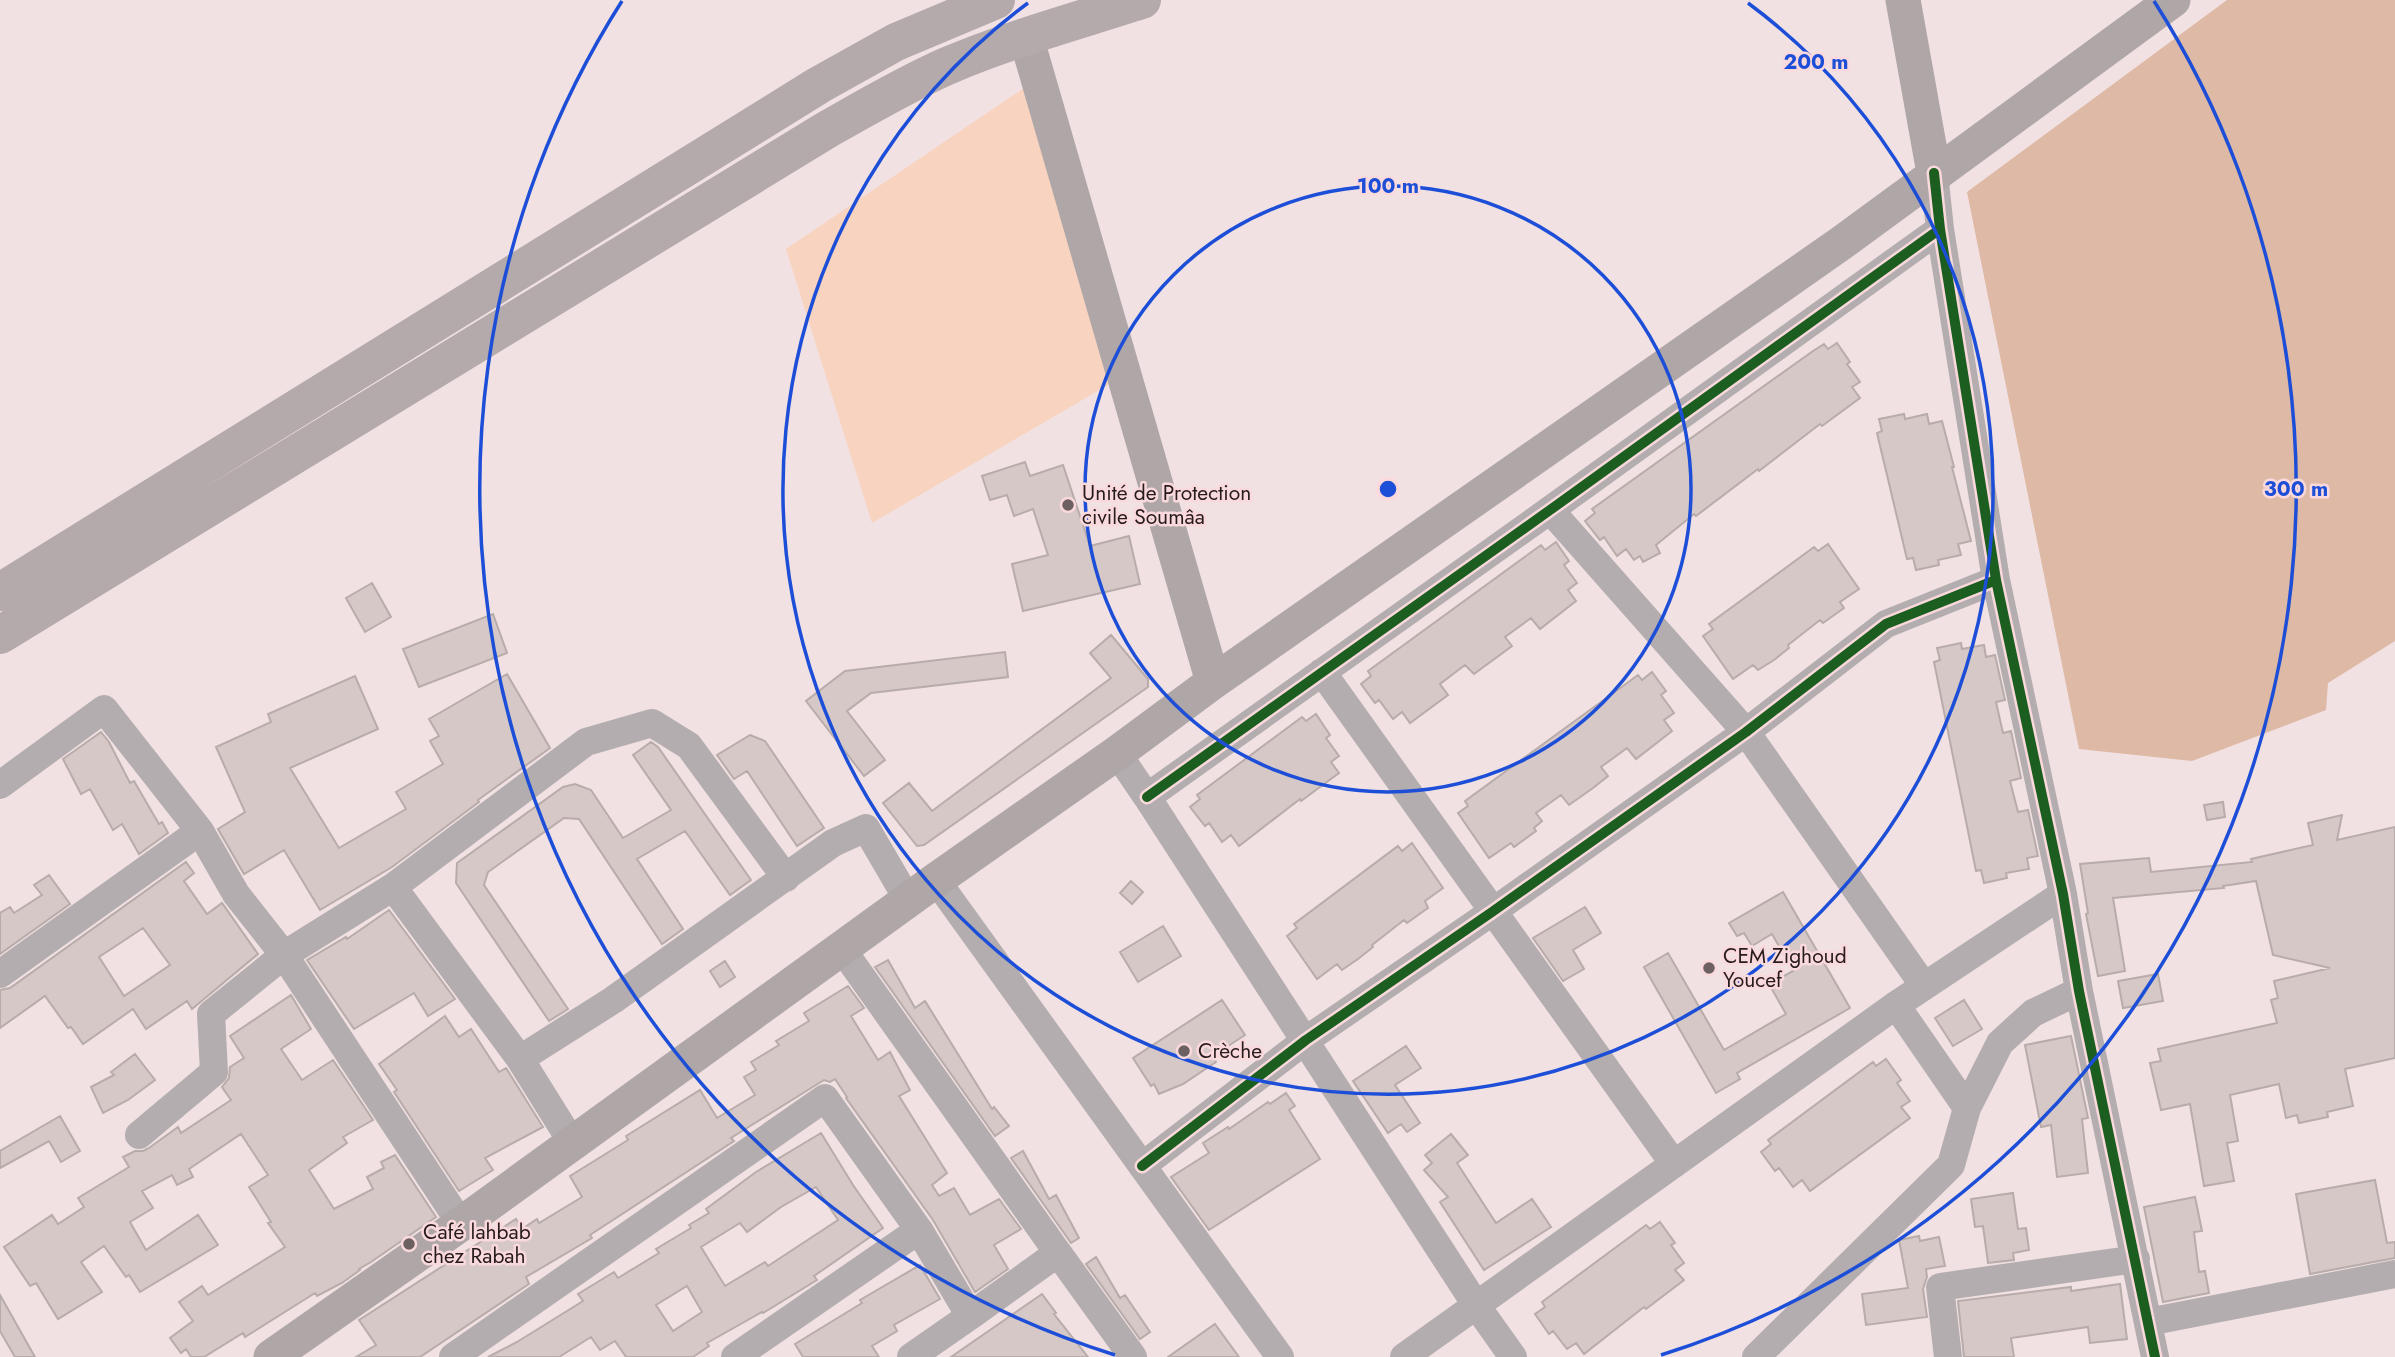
<svg xmlns="http://www.w3.org/2000/svg" width="2395" height="1357" font-family="Jost,sans-serif">
<rect width="100%" height="100%" fill="#f2e1e2"/>
<!-- green -->
<path fill="#f8d3bf" d="M1030,84l83,298 -241,141 -86,-274z"/>
<!-- forest -->
<path fill="#deb9a5" d="M2227,0h168v641l-67,42 -2,27 -134,51 -113,-12 -112,-557z"/>
<!-- building -->
<path fill="#d6c8c7" stroke="#b8acaa" stroke-width="2" fill-rule="evenodd" d="M1837,343l13,19 -3,2 13,18 -8,5 8,11 -38,28 -2,-2 -61,47 -1,-2 -62,47 -2,-2 -38,31 4,8 -17,9 -3,-6 -6,4 -8,-11 -9,7 -13,-19 -4,3 -15,-19 10,-8 -3,-4 221,-158 11,-7 4,5z
M1904,414l1,5 22,-5 2,10 13,-3 12,46h-2l19,74 -13,3 3,11 -23,5 1,5 -23,5 -3,-12 -6,1 -30,-126 5,-2 -3,-12z
M1025,462l5,14 33,-11 27,81 39,-10 11,48 -117,27 -11,-47 36,-9 -15,-46 -19,7 -7,-21 -17,5 -8,-24z
M1556,542l13,19 -5,4 13,18 -9,7 8,11 -36,28 -9,-11 -26,19 7,9 -38,28 -9,-9 -25,19 8,11 -38,28 -8,-11 -9,7 -14,-19 -4,3 -14,-19 10,-8 -3,-5 173,-126 4,5z
M1828,544l31,45 -19,13 4,6 -21,15 -3,-3 -32,25 1,3 -15,12 -16,10 -5,-5 -20,14 -30,-43 10,-7 -4,-5 105,-77 4,4z
M372,583l19,34 -26,15 -19,-34z
M493,614l14,39 -88,34 -16,-38z
M1111,635l37,44v8l-224,158 -7,1 -34,-43 26,-20 23,28 179,-133 -21,-25z
M1961,643l1,6 22,-4 2,12 9,-2 10,45 -9,2 7,31 8,-2 10,47 -11,3 8,31 10,-2 10,46 -11,2 2,11 -23,4 1,5 -23,5 -3,-13 -5,1 -42,-209 6,-2 -3,-12z
M1005,652l3,25 -137,16 -24,18 38,49 -21,16 -58,-75 39,-30z
M1652,672l14,19 -5,4 13,18 -10,7 8,11 -36,28 -9,-11 -26,19 7,9 -15,12 -24,17 -8,-10 -25,18 6,8 -8,7 2,3 -22,16 -3,-4 -22,15 -31,-45 10,-7 -3,-5 173,-126 4,5z
M507,674l43,74 -72,52 1,2 -87,65 -72,43 -36,-60 -40,24 -26,-45 27,-17 -29,-65 55,-25 -3,-8 87,-38 23,53 -88,39 49,80 67,-39 -10,-17 47,-28 -13,-23 9,-5 -10,-17z
M1316,714l14,21 -4,3 13,18 -8,6 8,11 -38,28 -1,-2 -61,47 -8,-11 -9,7 -13,-19 -4,3 -15,-19 10,-8 -3,-4 105,-78 4,4z
M101,732l8,10 21,41 4,-2 25,43 3,-2 6,11 -29,21 -17,-30 -9,6 -23,-41 -9,5 -18,-35z
M750,735l15,6 59,87 -27,18 -50,-75 -13,8 -17,-24z
M651,742l7,5 93,133 -21,15 -45,-64 -48,28 46,70 -21,15 -83,-125 -15,-1 -76,54 -4,13 84,124 -19,12 -93,-138 1,-20 106,-76 12,-3 16,6 32,48 48,-28 -38,-55z
M2223,802l2,15 -18,3 -3,-15z
M2342,815l-5,25 58,-13v231l-50,11 8,37 -26,6 1,5 -29,6 -2,-8 -11,3 -7,-34 -49,11 8,46 -11,2 7,38 -30,5 -14,-82 -29,6 -11,-47 11,-2 -3,-12 119,-26 -6,-23 7,-2 -4,-17 56,-13 -57,-13 -17,-74 -33,5 1,2 -111,10 12,73 -27,5 -12,-62 2,-1 -8,-49 69,-6 2,14 101,-10 -1,-3 62,-14 -5,-22z
M1412,843l31,45 -18,13 3,7 -21,15 -3,-3 -32,25 1,2 -15,12 -16,11 -5,-6 -20,15 -30,-43 10,-8 -3,-4 104,-78 4,5z
M186,862l8,11 -10,8 23,33 15,-11 36,51 -66,55 -5,-8 -41,28 -13,-20 -50,35 -12,-17 -3,1 -23,-32 -45,32v-38l10,-2zM143,928l27,37 -46,31 -25,-39z
M49,875l21,29 -70,50v-41l10,-6 4,6 28,-18 -8,-10z
M1131,881l12,11 -11,12 -12,-11z
M1783,892l67,116 -113,65 3,6 -24,14 -72,-126 24,-14 56,97 62,-36 -17,-30 24,-13 -21,-37 -20,12 -8,-13 -7,3 -8,-13z
M1585,907l16,26 -28,17 11,19 -21,12 -30,-43z
M389,910l66,89 -27,17 -14,-23 -60,36 -47,-69 39,-23 1,2z
M1163,926l18,30 -43,26 -18,-30z
M888,960l27,48 10,-7 67,108 2,-2 15,19 -14,10 -120,-169z
M725,961l10,16 -15,10 -10,-16z
M2158,974l5,27 -40,7 -5,-27z
M848,986l16,22 -13,8 27,44 12,-8 20,38 -11,6 48,77 -15,12 7,11 15,-8 16,27 29,-16 22,30 -27,16 14,24 -33,23 -42,-72 -87,-122 1,-1 -12,-18 -5,3 -6,-2 -93,58 3,3 -144,94 2,3 -66,39 3,7 -109,73h-64l20,-12 -17,-25 157,-101 6,10 15,-10 2,4 43,-26 -12,-21 58,-36 -2,-4 74,-46 17,28 38,-23 -11,-18 12,-7 -5,-8 28,-17 -3,-4 33,-20 -5,-8z
M291,995l20,34 -30,20 21,31 31,-20 40,60 -30,17 4,6 -38,27 25,39 39,-20 -6,-12 17,-9 -3,-6 14,-7 41,62 -65,45 -12,7 1,1 -18,13 -25,13 -2,-3 -70,44 -2,-4 -39,24h-13l-5,-8 -5,4 -11,-15 23,-17 -14,-19 23,-16 6,9 77,-48 -17,-24 3,-1 -22,-35 19,-12 -27,-41 -52,35 4,8 -16,8 -5,-10 -30,16 11,17 -23,14 16,28 52,-35 20,30 -78,47 -11,-17 -3,2 -22,-31 -23,16 21,30 -44,27 -22,-36 -6,3 -26,-39 48,-32 6,9 26,-17 -6,-9 51,-31 -6,-10 12,-6h8l6,-3 29,-21 3,6 50,-33 -9,-13 7,-9 1,-11 14,-9 -14,-22z
M1222,1000l23,35 -32,21 3,6 -33,22 -24,10 -5,-10 -3,2 -18,-28z
M1964,1000l18,29 -29,17 -18,-28z
M445,1016l14,21 12,-8 28,43 7,-4 37,59 -58,31 8,12 -34,21 -65,-99 3,-2 -18,-26z
M2071,1036l17,82 -6,1 6,54 -31,4 -6,-52 -10,2 -16,-82z
M1406,1046l15,22 -26,17 25,38 -13,9 -6,-8 -13,9 -35,-52z
M135,1054l20,26 -27,20 -25,13 -12,-26 23,-12 -3,-3z
M1886,1059l15,21 -4,3 13,18 -9,6 9,11 -100,73 -8,-11 -9,7 -14,-19 -4,3 -14,-19 10,-8 -3,-4 105,-78 3,4z
M1286,1093l9,13 -6,4 31,49 -111,71 -38,-53 38,-24 -6,-10 25,-16 1,2 39,-27 2,2z
M60,1116l20,35 -19,11 -12,-21 -49,27v-17z
M821,1133l32,52 30,43 -69,48 3,4 -54,33 -1,-1 -55,31 2,3 -16,11h-67l-11,-16 -15,9 -9,-13 -32,20h-71l29,-15 66,-41 -5,-7 36,-22 4,6 41,-25 -3,-4 35,-21 -2,-3 20,-12 -3,-4 50,-37zM816,1187l22,33 -70,46 -3,-4 -40,24 -24,-39 39,-24 7,9 34,-25zM687,1286l15,26 -29,19 -17,-26z
M1451,1134l17,21 -11,8 39,60 36,-24 19,28 -67,43 -44,-68 8,-5 -24,-27 8,-7 -7,-8z
M1023,1151l26,48 7,-4 23,43 -8,5 -60,-85z
M2375,1180l12,63 8,-1v16l-85,16 -14,-80z
M2013,1193l5,36 8,-1 3,22 -16,3 1,7 -26,3 -5,-37 -8,1 -4,-28z
M2195,1197l7,34 -8,1 5,40 6,-1 4,22 -46,9 -19,-95z
M1660,1222l15,21 -4,2 13,18 -9,7 9,10 -38,29 -2,-2 -60,47 -8,-11 -9,6 -14,-18 -4,3 -14,-20 10,-7 -3,-5 104,-77 4,4z
M1919,1236l1,5 19,-4 6,29 -19,3 1,8 -4,12 4,28 -61,8 -4,-31 46,-6 -9,-48z
M1096,1257l24,41 5,-3 25,37 -10,7 -54,-75z
M920,1265l20,34 -46,26 3,6 -25,15 7,11h-76l-8,-13 67,-41 -2,-3z
M2120,1284l7,55 -37,4 -2,-16 -77,11 3,19h-50l-6,-56 113,-14v4z
M1042,1294l14,19 -2,1 34,43h-137z
M0,1295l35,62h-20l-15,-26z
M1215,1324l24,33h-71z"/>
<g fill="none" stroke-linecap="round" stroke-linejoin="round">
<!-- minor -->
<path stroke="#b3adaf" stroke-width="28" d="M1934,173l6,56 56,351 67,314 16,97 76,366
M1550,510l196,222 178,254
M1322,672l352,492
M1117,753l30,44 329,508 37,52
M0,785l104,-76 96,122 36,63 48,61 177,269
M1147,797l403,-287 390,-281
M936,880l344,477
M842,949l216,304
M0,974l200,-143
M1896,1005l71,103
M520,1059l-127,-172 193,-145 66,-19 37,23 97,132
M139,1135l75,-63 -3,-58 73,-59 109,-68
M573,1144l-53,-85 93,-59 220,-157 33,-15 42,72
M1142,1166l164,-126 186,-128 254,-180 140,-108 110,-44
M970,1316l88,-63 75,104
M2148,1322l247,-48
M453,1357l372,-259 94,132 -184,127
M911,1357l59,-41 -51,-86
M1404,1357l492,-352 167,-111
M1756,1357l195,-192 16,-57 33,-65 33,-30 46,-22
M1948,1357l-8,-70 196,-28"/>
<!-- major -->
<path stroke="#afa6a8" stroke-width="35" d="M1903,0l31,173
M1026,37l187,645
M271,1357l190,-133 475,-344 181,-127 96,-71 627,-438 333,-244"/>
<!-- highway -->
<path stroke="#b4aaac" stroke-width="38" d="M0,592l819,-507 77,-43 100,-42
M0,635l828,-506c39,-22 78,-45 119,-63 63,-27 130,-45 195,-66"/>
<!-- cycleway casing -->
<g stroke="#fad9dc" stroke-width="15">
<path id="cycleway" d="M1934,173l6,56 56,351 67,314 16,97 76,366
M1147,797l403,-287 390,-281
M1142,1166l164,-126 186,-128 254,-180 140,-108 110,-44"/>
</g>
<!-- cycleway -->
<use href="#cycleway" stroke="#1b5e20" stroke-width="10"/>
</g>
<!-- distance rings -->
<g fill="none" stroke="#1d4ed8" stroke-width="3.5">
<circle cx="1388" cy="489" r="303"/>
<path d="M1748 3A605 605 0 1 1 1028 3"/>
<path d="M1115 1355A908 908 0 0 1 622 1M2154 1A908 908 0 0 1 1661 1355"/>
</g>
<!-- markers -->
<g fill="#6d6061" stroke="#fad9dc" stroke-width="2.5">
<circle cx="1068" cy="505" r="7"/>
<circle cx="1709" cy="968" r="7"/>
<circle cx="1184" cy="1051" r="7"/>
<circle cx="409" cy="1244" r="7"/>
</g>
<g text-anchor="middle" dominant-baseline="central" stroke-width="5" stroke-linejoin="round" paint-order="stroke">
<!-- poi labels -->
<g font-size="21" fill="#261b1c" stroke="#fad9dc" text-anchor="start">
<text x="1082" y="493">Unité de Protection<tspan x="1082" dy="24">civile Soumâa</tspan></text>
<text x="1723" y="956">CEM Zighoud<tspan x="1723" dy="24">Youcef</tspan></text>
<text x="1198" y="1051">Crèche</text>
<text x="423" y="1232">Café lahbab<tspan x="423" dy="24">chez Rabah</tspan></text>
</g>
</g>
<circle cx="1388" cy="489" r="10" fill="#1d4ed8" stroke="#fad9dc" stroke-width="3.5"/>
<g font-size="21" text-anchor="middle" font-weight="bold" fill="#1d4ed8" stroke="#fad9dc" stroke-width="5" stroke-linejoin="round" paint-order="stroke">
<text x="1816" y="69">200 m</text>
<text x="1388" y="193">100 m</text>
<text x="2296" y="496">300 m</text>
</g>
</svg>
